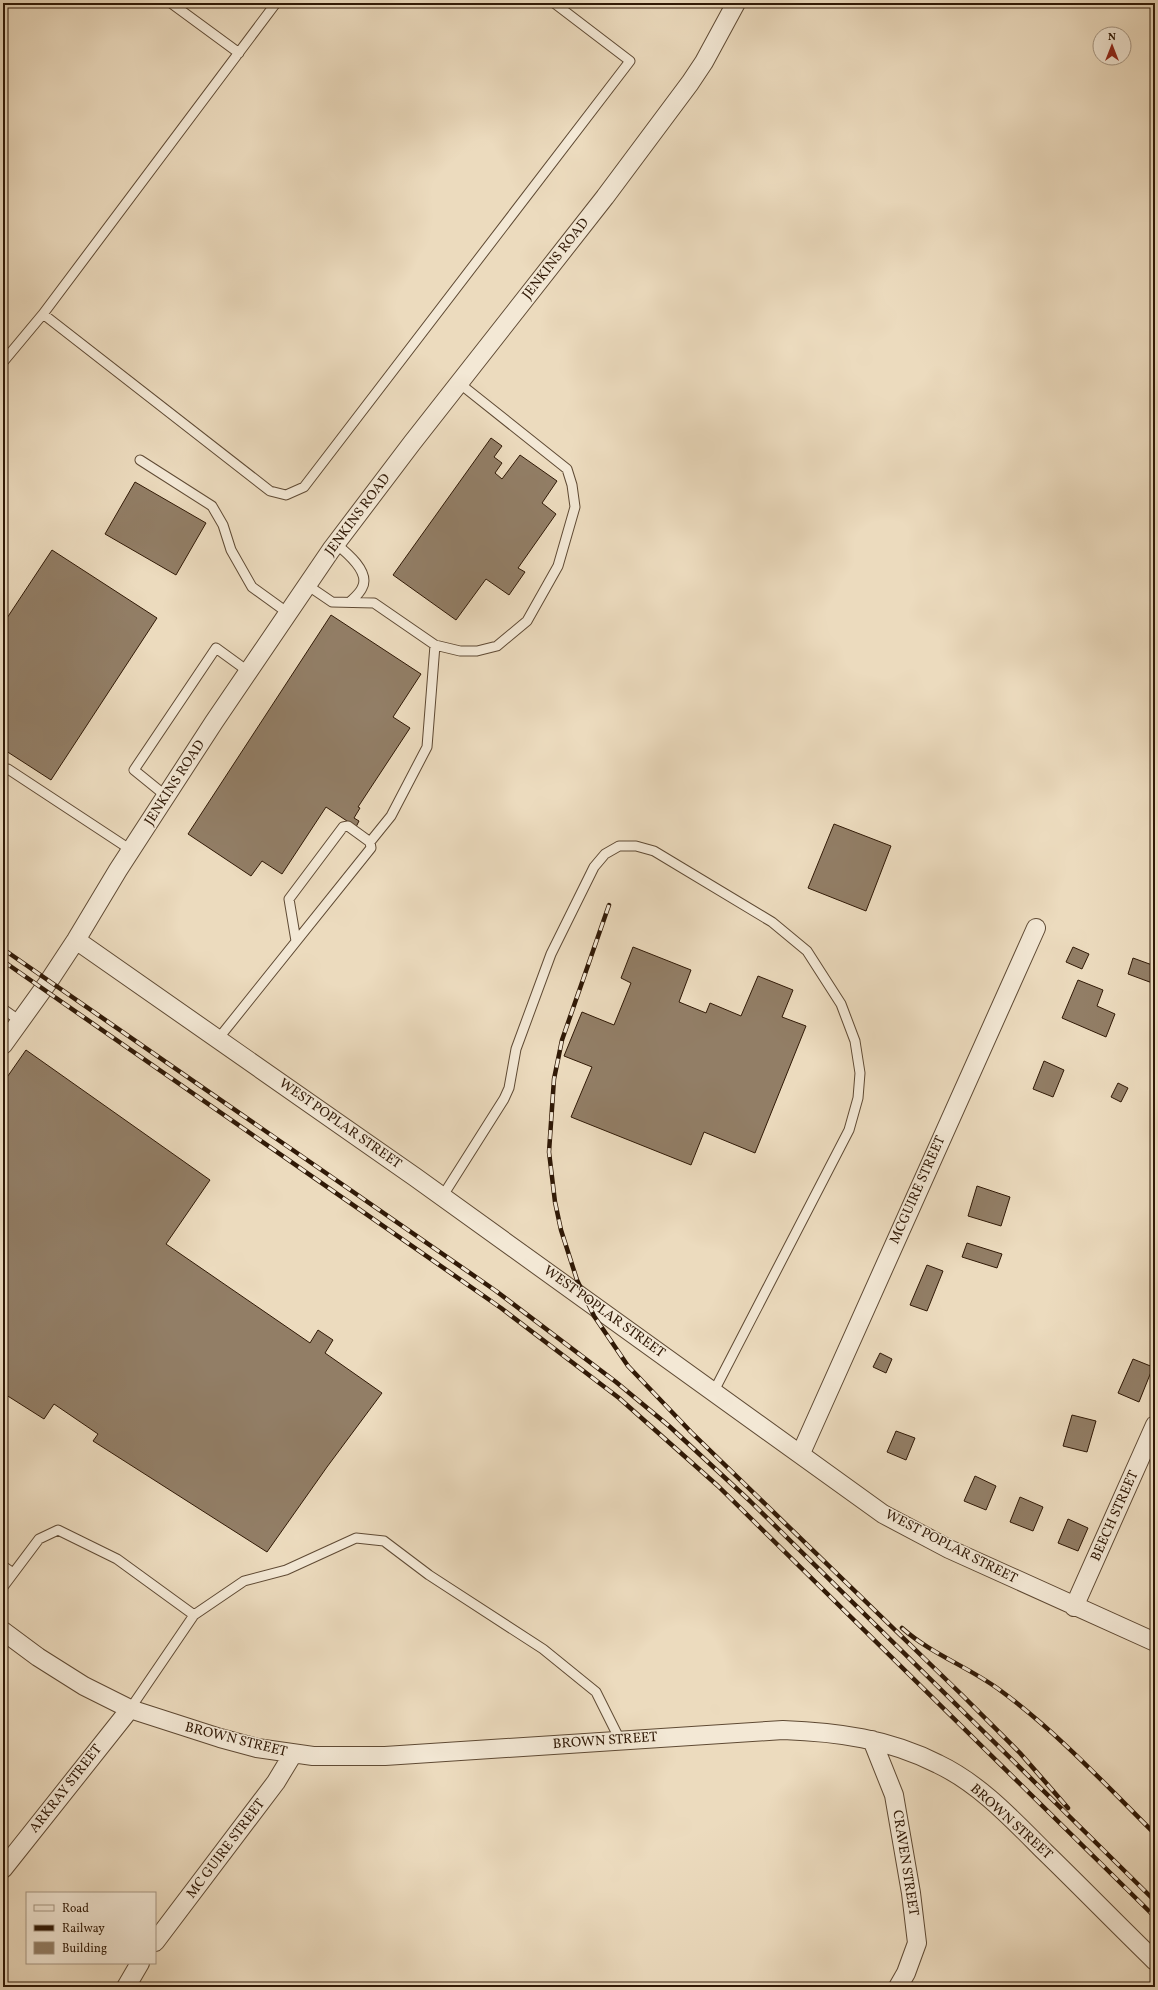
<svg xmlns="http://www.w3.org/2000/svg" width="1158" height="1990" font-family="Vollkorn,serif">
<rect width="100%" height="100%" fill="#ecdbbe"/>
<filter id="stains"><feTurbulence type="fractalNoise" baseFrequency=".005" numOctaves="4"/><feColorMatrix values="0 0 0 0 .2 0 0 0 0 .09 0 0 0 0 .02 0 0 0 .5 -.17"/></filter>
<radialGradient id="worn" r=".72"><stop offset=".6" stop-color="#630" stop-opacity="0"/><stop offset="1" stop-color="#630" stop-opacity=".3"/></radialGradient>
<!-- building -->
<path fill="#927e66" stroke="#301906" d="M491,438l11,8 -8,11 8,6 -7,10 7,6 18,-24 37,26 -15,22 14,11 -38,54 7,4 -16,23 -23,-16 -30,41 -63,-45z
M135,482l71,41 -30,52 -71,-41z
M52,550l105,68 -106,162 -48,-31v-125z
M331,615l90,59 -28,43 17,11 -52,79 2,1 -6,10 5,3 -3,6 -30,-20 -44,67 -20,-13 -11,15 -63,-42z
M834,824l57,22 -25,65 -58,-23z
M633,947l58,23 -12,32 27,11 4,-10 31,13 17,-40 35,14 -11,27 24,9 -51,127 -51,-21 -13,33 -120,-48 21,-50 -28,-11 18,-44 32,13 17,-42 -10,-5z
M1073,947l16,7 -7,15 -16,-7z
M1133,958l22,8v18l-27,-10z
M1078,980l25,10 -6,16 18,8 -9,23 -44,-19z
M26,1050l184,130 -44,64 144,99 8,-13 15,10 -8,13 57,40 -55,74 -60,85 -174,-111 5,-7 -44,-30 -10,15 -41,-26v-310z
M1044,1061l20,9 -11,27 -20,-8z
M1118,1083l10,5 -7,14 -10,-5z
M977,1186l33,11 -9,29 -33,-10z
M967,1243l35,11 -5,14 -35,-11z
M927,1265l16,6 -16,40 -17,-6z
M880,1353l12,6 -6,14 -13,-6z
M1133,1359l20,8 -14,35 -21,-9z
M1072,1415l24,6 -9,31 -24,-6z
M896,1431l19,7 -9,22 -19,-8z
M975,1476l21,10 -10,24 -22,-9z
M1020,1497l23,10 -10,24 -23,-9z
M1068,1519l20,9 -10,23 -20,-8z"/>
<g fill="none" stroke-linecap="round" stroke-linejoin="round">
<!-- service casing -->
<g stroke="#5f4a34" stroke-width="11">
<path id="service" d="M171,3l68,50
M43,314l233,-311
M3,362l40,-48 227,177 16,4 18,-8 326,-426 -76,-58
M140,460l72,46 11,19 8,25 21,37 36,26
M336,544c10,8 35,28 26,44 -2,5 -8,10 -12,14
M307,585l25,17 42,1 61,42 25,6h17l20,-5 30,-25 31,-55 17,-59 -3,-22 -5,-16 -108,-86
M8,769l123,81
M166,796l-32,-26 82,-122 33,24
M370,842l21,-26 36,-69 8,-102
M3,1009l17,12
M218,1039l153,-191 -1,-6 -22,-16 -5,1 -54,72 7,42
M442,1197l62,-98 5,-11 7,-39 35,-95 43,-87 11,-13 14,-8h17l18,5 118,71 35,29 34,53 14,37 5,32 -2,25 -9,32 -135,261
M3,1566l10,7
M3,1587l36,-48 19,-9 59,29 77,56
M130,1709l64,-94 50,-34 42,-11 70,-32 28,3 45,34 114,74 53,43 24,48"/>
</g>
<!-- minor casing -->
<g stroke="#5f4a34" stroke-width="20">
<path id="minor" d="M76,940l339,237 468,337 66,35 206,93
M3,1045l46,-64 27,-41 42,-70 96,-148 117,-172 81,-107 193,-246 85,-114 14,-21 32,-59
M801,1453l235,-525
M1074,1607l81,-182
M3,1631l35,26 46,29 46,23 90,29 37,10 56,8h72l398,-26c55,2 106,9 155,34 42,20 75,56 107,88 37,36 73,73 110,109
M872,1740l22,55 17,98 6,50 -11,30 -8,14
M3,1869l127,-160
M155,1942l121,-160 17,-28
M126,1987l14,-24"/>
</g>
<!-- service -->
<use href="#service" stroke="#f3e8d5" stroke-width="9"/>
<!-- minor -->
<use href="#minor" stroke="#f3e8d5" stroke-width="18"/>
<!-- rail casing -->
<g stroke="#301906" stroke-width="4.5">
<path id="rail" d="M609,905l-47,135 -8,39 -5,73 6,50 6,28 16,50 17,36 34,50 63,66 271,263 58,58 48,55
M3,949l493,342 120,91 53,44 81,75 405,400
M3,961l498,347 118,90 99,88 437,431
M902,1628c28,25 64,38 95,60 58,42 107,95 158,146"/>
</g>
<!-- rail -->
<use href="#rail" stroke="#f3e8d5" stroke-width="3" stroke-dasharray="9" stroke-linecap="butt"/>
</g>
<g text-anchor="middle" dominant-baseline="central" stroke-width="3" stroke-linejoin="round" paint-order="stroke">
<!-- street labels -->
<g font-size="14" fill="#301906" stroke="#f3e8d5">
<text transform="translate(556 259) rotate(-52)">JENKINS ROAD</text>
<text transform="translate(358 515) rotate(-53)">JENKINS ROAD</text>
<text transform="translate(175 783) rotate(-57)">JENKINS ROAD</text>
<text transform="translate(340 1124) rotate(35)">WEST POPLAR STREET</text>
<text transform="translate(918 1190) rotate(-66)">MCGUIRE STREET</text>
<text transform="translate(604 1312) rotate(36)">WEST POPLAR STREET</text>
<text transform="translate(1115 1516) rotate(-66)">BEECH STREET</text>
<text transform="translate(951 1547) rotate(27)">WEST POPLAR STREET</text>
<text transform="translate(236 1740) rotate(14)">BROWN STREET</text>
<text transform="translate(605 1741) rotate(-4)">BROWN STREET</text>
<text transform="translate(66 1789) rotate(-52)">ARKRAY STREET</text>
<text transform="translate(1011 1822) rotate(42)">BROWN STREET</text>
<text transform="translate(226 1849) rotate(-53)">MC GUIRE STREET</text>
<text transform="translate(905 1863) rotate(81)">CRAVEN STREET</text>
</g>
</g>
<!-- margin -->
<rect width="1158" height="1990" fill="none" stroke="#ecdbbe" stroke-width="16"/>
<rect x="4" y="4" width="1150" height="1982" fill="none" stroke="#301906" stroke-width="2"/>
<rect x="8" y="8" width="1142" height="1974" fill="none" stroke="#301906"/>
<!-- legend -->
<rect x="26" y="1892" width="130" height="72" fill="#f3e8d5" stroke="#a59582"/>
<rect x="34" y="1905" width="20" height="6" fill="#f3e8d5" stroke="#a59582"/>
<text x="62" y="1912" font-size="12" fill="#301906">Road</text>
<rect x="34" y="1925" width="20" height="6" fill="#301906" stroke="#a59582"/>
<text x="62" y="1932" font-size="12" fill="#301906">Railway</text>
<rect x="34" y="1942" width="20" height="12" fill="#927e66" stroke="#a59582"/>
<text x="62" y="1952" font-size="12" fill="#301906">Building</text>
<!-- north arrow -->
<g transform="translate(1112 46)"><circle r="19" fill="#f3e8d5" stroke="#a59582"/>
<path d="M0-3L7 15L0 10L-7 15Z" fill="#8f2418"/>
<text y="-6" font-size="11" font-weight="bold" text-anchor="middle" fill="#301906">N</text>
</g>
<rect width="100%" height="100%" filter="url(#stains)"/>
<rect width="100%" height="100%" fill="url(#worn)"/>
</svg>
